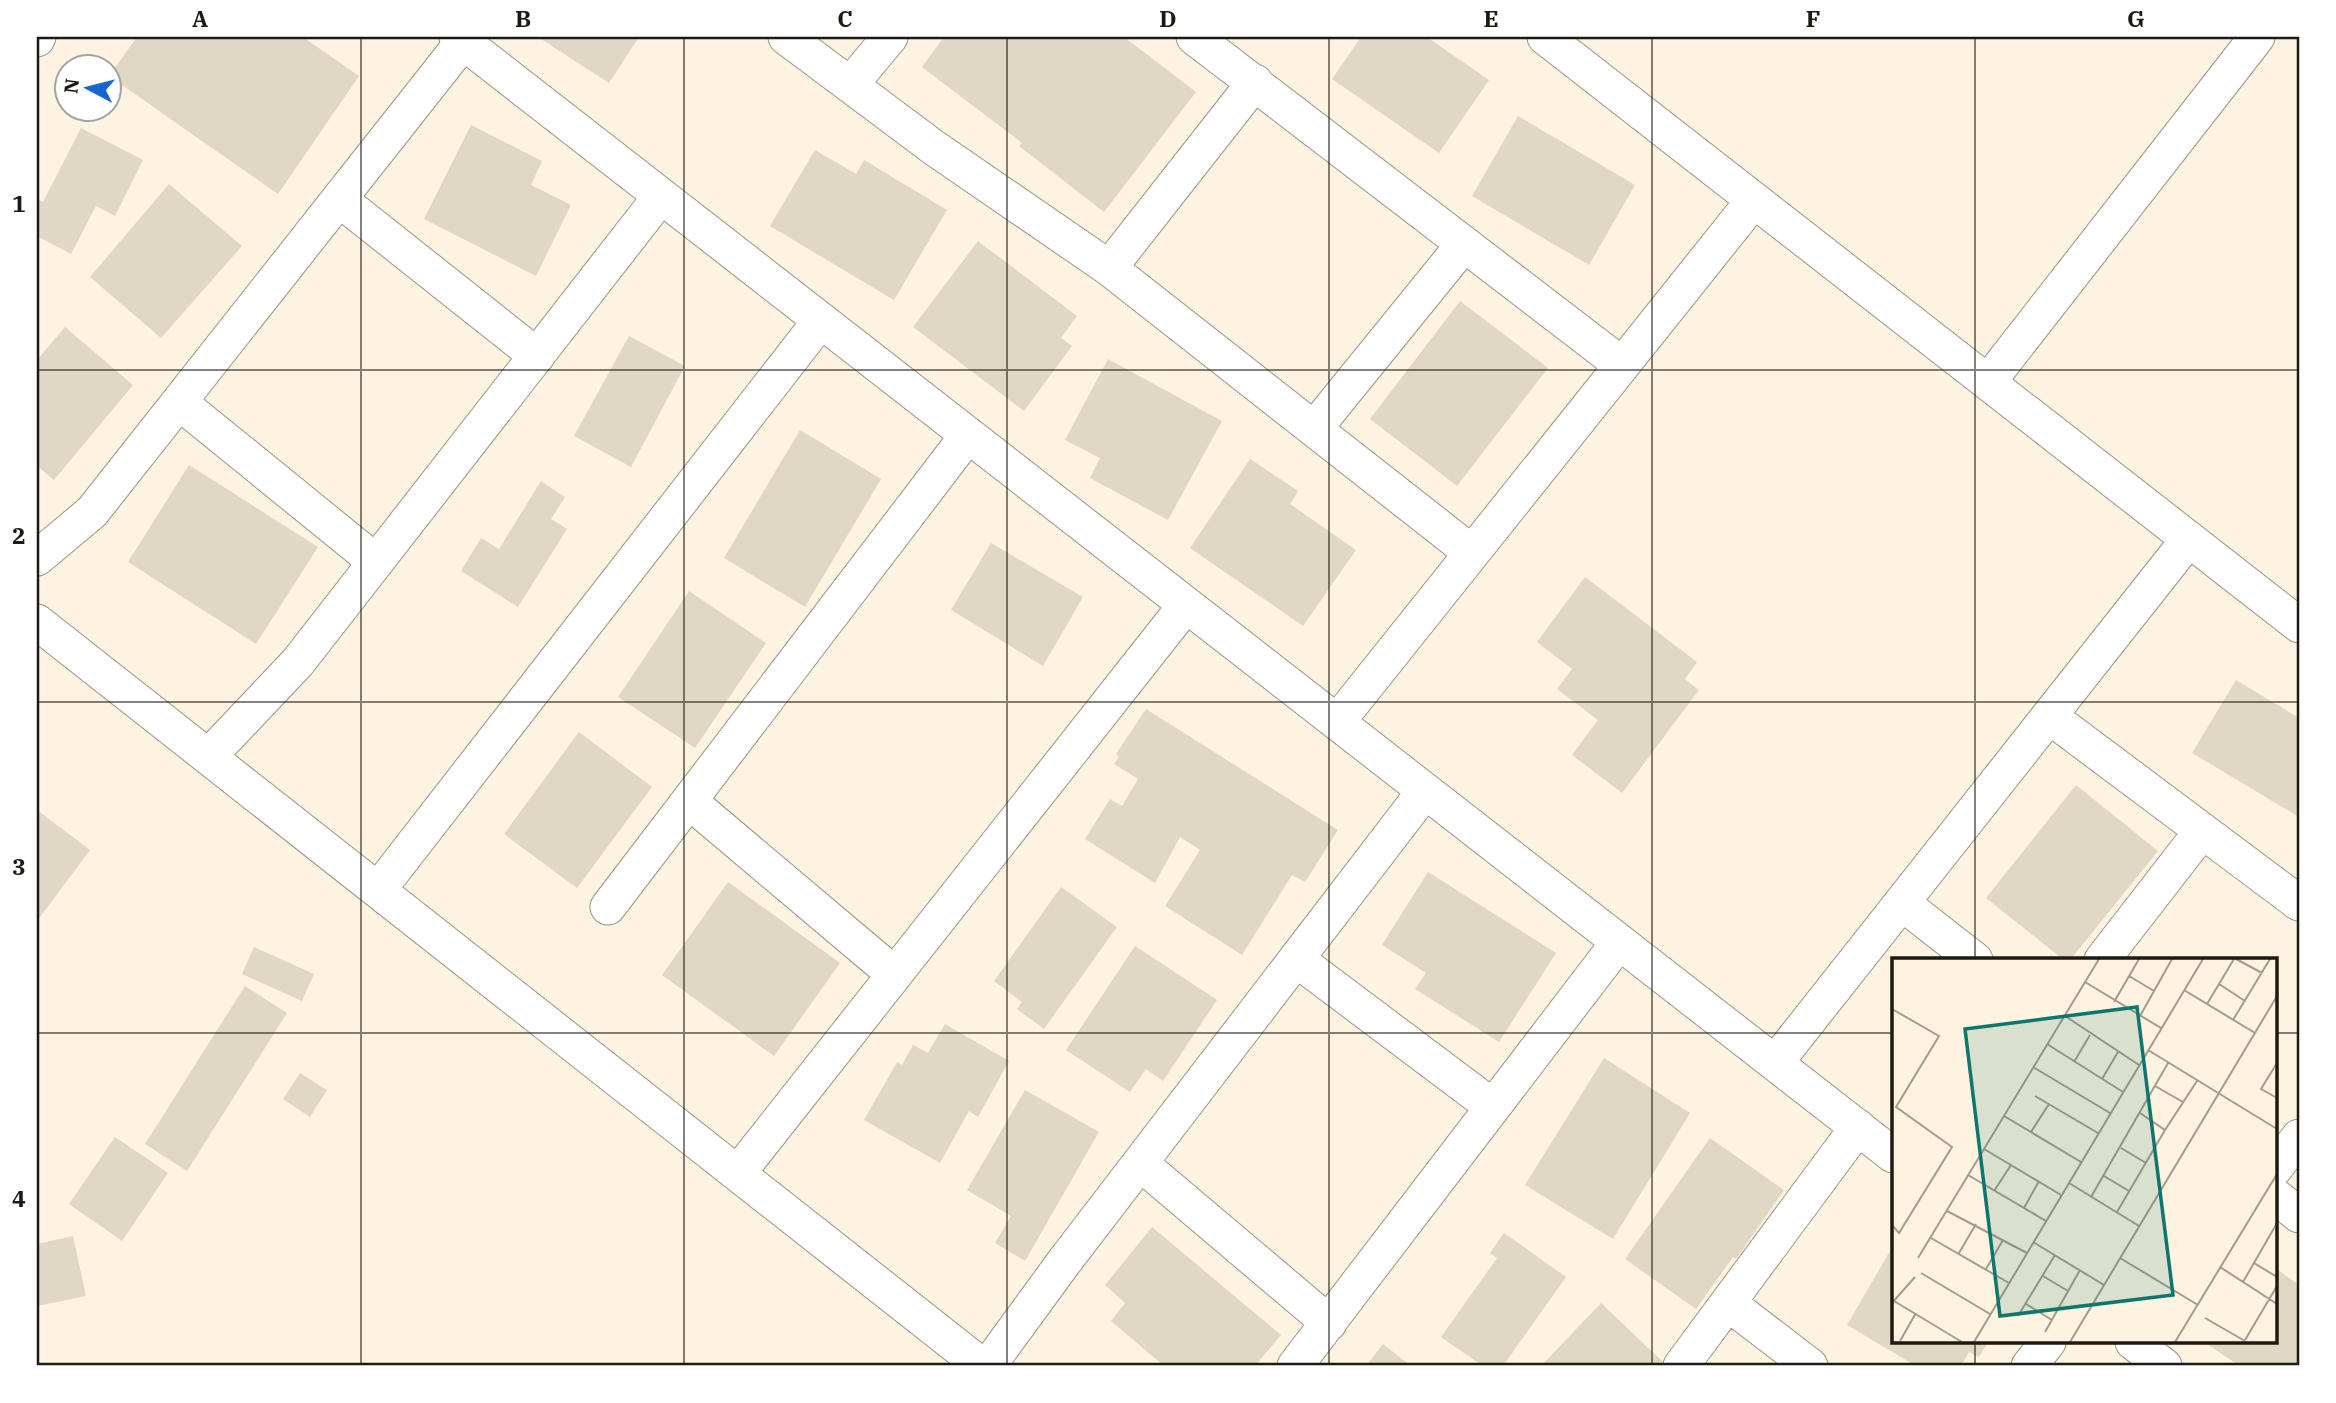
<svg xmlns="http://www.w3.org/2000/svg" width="2336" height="1403" font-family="'IBM Plex Serif',serif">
<rect width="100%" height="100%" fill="#fdf3e0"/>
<!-- building -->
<path fill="#e0d7c4" d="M137,37h166l56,39 -81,118 -169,-118z
M538,37h101l-30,46z
M944,37h180l72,55 -92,120 -85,-66 3,-3 -100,-76z
M1361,37h66l62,43 -50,73 -107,-74z
M1518,116l117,69 -46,80 -117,-69z
M471,125l71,36 -11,24 40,20 -35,71 -112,-57z
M81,128l62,32 -28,56 -19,-10 -25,48 -34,-18v-37l6,3z
M815,150l41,24 8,-14 83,50 -53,90 -124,-74z
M169,184l73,62 -81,92 -71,-61z
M978,241l99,75 -16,22 11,8 -48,65 -111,-84z
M1460,301l88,67 -91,118 -87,-67z
M65,327l68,58 -79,95 -17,-14v-106z
M629,336l56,30 -54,101 -57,-31z
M1108,359l114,62 -54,99 -78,-42 10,-20 -35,-18z
M800,430l81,49 -76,128 -81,-49z
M1250,459l48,32 -8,13 66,46 -53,76 -113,-78z
M189,465l129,82 -62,97 -128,-82z
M541,481l24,16 -14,22 16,10 -49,78 -57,-36 20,-33 18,11z
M991,543l92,54 -40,69 -92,-56z
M1585,577l112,85 -12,17 14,11 -77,103 -50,-38 26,-35 -41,-31 15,-20 -35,-27z
M689,591l77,52 -71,105 -77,-51z
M2236,680l63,38v99l-107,-64z
M1146,709l192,121 -33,52 -13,-7 -50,80 -77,-49 35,-56 -20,-13 -25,46 -70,-44 25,-40 12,7 16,-27 -24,-15 5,-7 -3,-3z
M579,732l73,55 -75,101 -73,-54z
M2076,785l82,66 -88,109h-6l-78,-62z
M37,810l53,40 -53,71z
M1428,872l128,81 -57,89 -84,-53 11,-16 -44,-28z
M728,882l112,81 -66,93 -112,-81z
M1061,887l56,40 -73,102 -27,-20 5,-7 -28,-21z
M1135,946l82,54 -54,81 -17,-12 -16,23 -64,-42z
M254,947l60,27 -12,27 -60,-27z
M245,986l42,27 -100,158 -42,-27z
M945,1024l64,37 -31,56 -9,-6 -29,52 -76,-43 33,-58 5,3 11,-20 15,8z
M1604,1058l86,55 -77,126 -88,-54z
M300,1073l27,17 -17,27 -27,-18z
M1025,1090l74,42 -74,129 -30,-18 16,-27 -44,-26z
M115,1137l53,36 -46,68 -53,-37z
M1710,1138l74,52 -48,69 -3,-2 -37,52 -71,-50z
M1152,1227l129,108 -26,31h-91l-53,-45 14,-18 -20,-18z
M1504,1233l62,44 -63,89h-20l-42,-29 56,-79 -7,-5z
M73,1236l13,60 -49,10v-62z
M1890,1251l3,1v90h95l-9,15 -10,-5 -8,14h-45l-69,-41z
M2278,1270l21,15v81h-59l-36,-24h71v-68z
M1601,1303l62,59 -5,4h-117z
M1383,1344l28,22h-45z"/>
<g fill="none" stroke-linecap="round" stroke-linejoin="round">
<!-- minor casing -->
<g stroke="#9d9483" stroke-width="37">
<path id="minor" d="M457,37l1436,1118
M786,37l147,110 176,121 363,285
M1194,37l428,328
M1545,37l754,588
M37,39l1,-2
M850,85l40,-48
M339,199l198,157
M1109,268l146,-186
M1988,382l269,-345
M179,402l197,160
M1314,429l150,-185
M37,558l55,-46 371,-470
M37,622l945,744
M2049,716l250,187
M1337,722l417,-522
M209,756l89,-94 363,-466
M689,801l205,173
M378,890l443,-570
M1902,903l73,57
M608,907l360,-472
M1296,959l197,148
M2102,960l100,-129
M1775,1063l414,-524
M1140,1163l189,160
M2275,1168l24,-31
M738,1173l448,-568
M2275,1196l24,19
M1728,1303l82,63
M2133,1342l31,24
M988,1366l76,-104 361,-471
M1295,1366l324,-424
M1681,1366l177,-239
M2029,1366l19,-24"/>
</g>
<!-- minor -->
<use href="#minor" stroke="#fff" stroke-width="35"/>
</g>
<!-- grid -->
<path fill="none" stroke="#1d1913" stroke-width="2" stroke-opacity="0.55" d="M361,37v1329M684,37v1329M1007,37v1329M1329,37v1329M1652,37v1329M1975,37v923M37,370h2262M37,702h2262M37,1033h1856M2275,1033h24M1975,1342v24"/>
<!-- overview -->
<g transform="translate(1892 958)">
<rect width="385" height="385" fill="#fdf3e0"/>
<path fill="none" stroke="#a39c8e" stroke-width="2" d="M344,1l26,14M237,18l25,15M193,24l76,46M327,26l26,17M292,32l71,43M222,44l25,-43M315,46l27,-45M0,51l47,27 -43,71 56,40 -53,86 -7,-8M173,58l74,49M248,58l32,-57M341,62l37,-61M155,86l76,48M256,92l129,79M182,104l16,-27M385,105l-16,26 16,9M141,109l77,46M210,121l16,-27M263,128l28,16M143,138l63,37M248,155l25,17 32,-49M112,158l77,46M139,174l18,-28M229,190l25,15M92,191l77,46M76,217l78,46M212,218l25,15M177,225l70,43M102,233l17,-26M199,239l77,-134M132,250l15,-27M55,253l80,42M225,254l48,-82M39,280l78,45M141,284l71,43M67,295l17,-29M26,300l181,-299M228,300l78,47M362,305l23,14M328,309l57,37M94,311l17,-29M29,315l69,41M151,318l25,15M351,324l34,-59M2,343l68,41M0,345l23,-26M134,346l26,16M126,358l37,-61M313,360l40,23M153,374l35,-62M353,382l32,-54M8,383l16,-28M82,384l229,-383M178,384l207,-346M283,384l102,-168"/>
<path fill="#0f766e" fill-opacity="0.15" stroke="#0f766e" stroke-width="3.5" d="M245,49l36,288 -173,21 -35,-287z"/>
<rect width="385" height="385" fill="none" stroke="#1d1913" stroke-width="3.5"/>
</g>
<!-- border -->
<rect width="2336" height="1403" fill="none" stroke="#ffffff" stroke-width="77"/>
<!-- north arrow -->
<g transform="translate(88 88) rotate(277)"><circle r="33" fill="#ffffff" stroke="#a5a3a1" stroke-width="2"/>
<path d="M0-5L12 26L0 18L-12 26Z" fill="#1665d0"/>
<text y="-10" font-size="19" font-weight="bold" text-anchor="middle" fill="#1d1913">N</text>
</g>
<rect x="38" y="38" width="2260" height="1326" fill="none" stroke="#1d1913" stroke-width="2.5"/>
<g font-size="23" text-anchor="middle" font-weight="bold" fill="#1d1913">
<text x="200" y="27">A</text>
<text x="523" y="27">B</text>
<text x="845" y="27">C</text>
<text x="1168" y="27">D</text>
<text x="1491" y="27">E</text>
<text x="1813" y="27">F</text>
<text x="2136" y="27">G</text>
<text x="19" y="212">1</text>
<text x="19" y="544">2</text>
<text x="19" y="875">3</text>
<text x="19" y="1207">4</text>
</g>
</svg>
